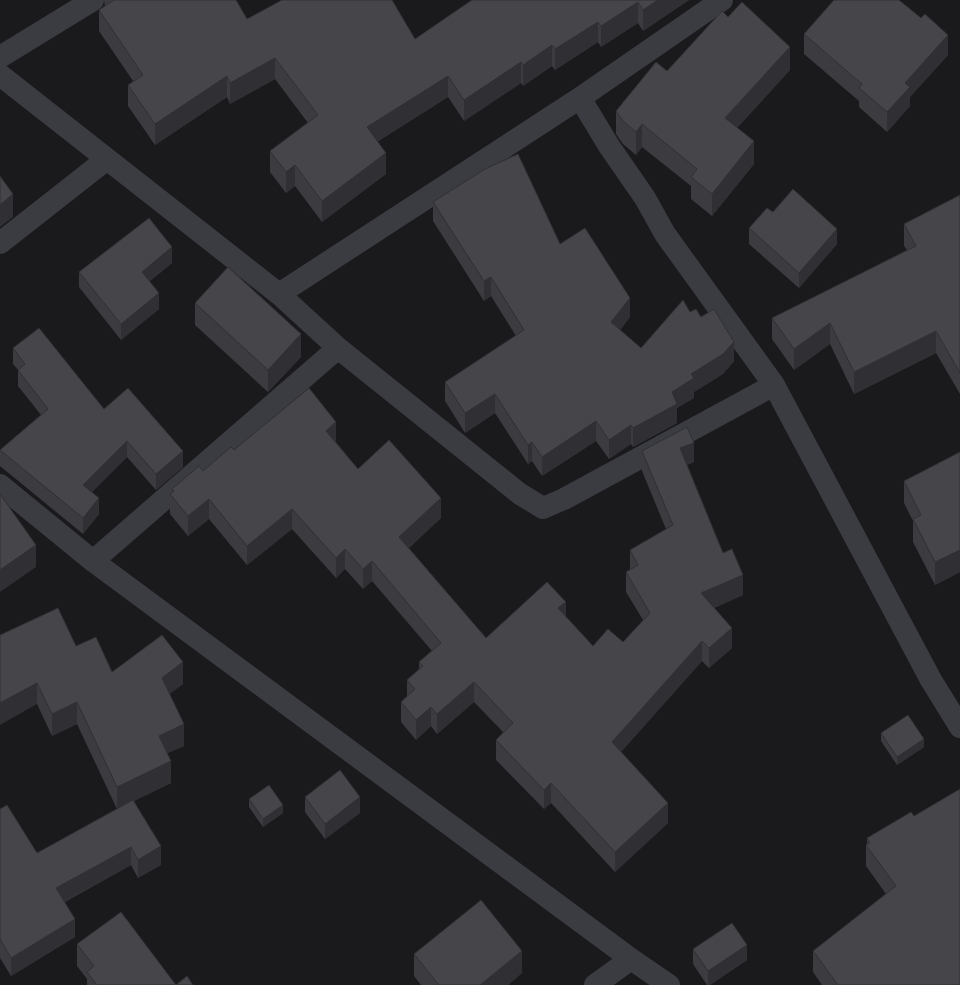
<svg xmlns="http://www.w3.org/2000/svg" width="960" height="985" font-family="Karla,sans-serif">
<rect width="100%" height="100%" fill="#1a1a1d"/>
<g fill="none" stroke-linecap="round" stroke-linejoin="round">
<!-- minor -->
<path stroke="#3b3c42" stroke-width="22" d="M0,57l93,-57
M0,75l279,219 59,54 182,146 23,14 21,-9 210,-114
M580,98l29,48 36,52 20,36 109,151 157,295 29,47
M0,243l107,-84
M279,294l301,-196 142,-98
M0,485l93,76 538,398 38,26
M93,561l245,-213
M595,985l36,-26"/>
</g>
<!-- wall -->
<path fill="#3b3b40" d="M104,0h132l11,19 168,20 57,-39h217l-46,31 -5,-8 -37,24 -3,-5 -43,28 -3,-4 -29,20 -2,-3 -57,38 -16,-24 -71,45 9,32 -64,48 -27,-36 -9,7 -16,-21v-21l38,-28 -33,-44 -45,25 -3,-7 -72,48 -27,-39v-21l5,-4 -34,-50v-21l6,-3z
M804,34l144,21 -38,42v9l-23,26 -28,-25v-6l-55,-47z
M790,70l-53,58 17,36 -42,52 -21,-17v-13l-49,-39 -6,8 -13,-11 -7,-10v-23l51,-40z
M960,195v199l-24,-41 -82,41 -24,-50 -36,26 -22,-31v-21l135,-68 -3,-4v-22z
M433,202l127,42 70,73 -10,13 21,18 49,-36 11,5 33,44 -11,13 -29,18v6l-17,10v15l-44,24 -2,-3 -22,15 -13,-18 -54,35 -10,-15 -4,3 -33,-51 -30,20 -20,-32v-19l71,-46 -25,-40 -7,5 -51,-80z
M773,212l64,32 -38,44 -50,-44v-16z
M172,263l-22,18 9,28 -38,31 -42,-53v-15z
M195,303l106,54 -33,35 -73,-67z
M13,348l91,61 79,58 -27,23 -29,-33 -35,35 7,22 -16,20 -83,-68v-16l41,-35 -23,-29v-16l-5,-6z
M336,442l22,27 83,49 -32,30 77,90 80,-21 27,29 30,-4 20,-22 -17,-28v-20l4,-2v-20l36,-21 -24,-58v-20l52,11 -7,3 36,88 20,42 -29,13 18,40 -23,20 -7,-7 -81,91 47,71 -53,49 -64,-69 -7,6 -48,-49v-20l7,-8 -29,-30 -37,32 -6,-8 -15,14 -15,-18v-20l6,-5v-17l12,-11v-7l13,-11 -60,-70 -9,8 -18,-20 -9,9 -44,-49 -45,36 -38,-46 -21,17 -18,-22v-20l2,-1v-4l31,-18 31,-21z
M960,452v120l-25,13 -22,-43v-21l-9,-18v-22z
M0,635l76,11 36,26 71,12 -14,10 15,52 -17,7 4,30 -37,18 27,64 -23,13 -7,-13 -66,37 10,35 -64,39 -11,-18v-149l37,44 80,-44 -40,-85 -25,12 -15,-32z
M881,733l43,14 -27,18 -16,-24z
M305,797l55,16 -35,26 -20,-27z
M249,799l34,14 -20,14 -14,-20z
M867,838l93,147h-138l-9,-13v-21l73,-57 -20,-28v-21l1,-1z
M77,944l99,41h17h-106v-6l-10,-13z
M693,949l54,11 -37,25h-3l-14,-21z
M414,954l108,19 -14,12h-87l-7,-9z"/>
<!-- shaded-wall -->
<path fill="#303034" d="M658,0h31l-46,31v-21z
M638,2v21l-37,24v-21z
M598,22v20l-43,28v-21z
M948,35v20l-38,42v9l-23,26v-20l18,-29z
M552,45v21l-29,20v-21z
M790,47v23l-65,71v-23z
M275,58v21l-45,25v-21z
M521,62v21l-57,38v-21z
M227,76v21l-72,48v-21z
M448,76v21l-81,51v-21z
M642,124v23l-6,8v-23z
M754,141v23l-42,52v-22z
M386,153v21l-64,48v-21z
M295,165v21l-9,7v-21z
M13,194v23l-13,10v-22z
M837,229v15l-38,44v-15z
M172,247v16l-30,24v-15z
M491,277v19l-7,5v-20z
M159,293v16l-38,31v-16z
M630,298v19l-19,25v-20z
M830,323v21l-36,26v-21z
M936,331v22l-82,41v-22z
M301,334v23l-33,35v-22z
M734,342v19l-11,13 -29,18v6l-17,10v15l-44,24v-19l58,-54z
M495,394v19l-30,20v-20z
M596,421v20l-54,35v-19z
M336,422v20l-10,8v-19z
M631,425v19l-22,15v-19z
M127,441v16l-44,43v-15z
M532,442v19l-4,3v-19z
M694,443v19l-14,6v-20z
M183,451v16l-27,23v-16z
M99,498v16l-16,20v-16z
M441,498v20l-42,39v-20z
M209,499v20l-21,17v-20z
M292,509v20l-45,36v-19z
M36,545v22l-36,25v-22z
M345,549v20l-9,9v-20z
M960,550v22l-25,13v-23z
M372,561v20l-9,8v-20z
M743,575v20l-42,18v-20z
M566,602v19l-8,-13z
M732,628v20l-23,20v-20z
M702,641v20l-90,101v-20z
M183,662v22l-21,16v-22z
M474,682v20l-37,32v-20z
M37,683v21l-37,21v-22z
M77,702v22l-25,12v-22z
M431,707v19l-15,14v-20z
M184,724v22l-25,11v-21z
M924,739v8l-27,18v-8z
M171,761v22l-54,26v-22z
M551,783v20l-7,6v-19z
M360,797v16l-35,26v-15z
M668,803v20l-53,49v-20z
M283,805v8l-20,14v-8z
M161,846v19l-23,13v-18z
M131,847v18l-75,41v-18z
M75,919v18l-64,39v-18z
M747,945v15l-37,25h-2v-14z
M522,951v22l-14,12h-28z"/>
<!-- building -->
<path fill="#45454a" stroke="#303034" d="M114,0h122l11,19 35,-19h110l23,39 57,-39h186l-15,10 -5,-8 -37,24 -3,-4 -43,27 -3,-4 -29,20 -2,-3 -57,38 -16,-24 -81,51 19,26 -64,48 -27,-36 -9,7 -16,-21 48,-36 -43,-57 -45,25 -3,-7 -72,48 -27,-39 15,-10 -44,-65z
M834,0h65l22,18 4,-4 23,21 -43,48 5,4 -23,25 -28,-24 3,-4 -58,-50z
M742,2l48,45 -65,71 29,23 -42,53 -21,-17 6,-8 -55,-45 -6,8 -13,-11 -7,-10 40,-49 11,9 55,-60 6,6z
M518,154l42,90 25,-16 45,70 -19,24 30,26 42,-48 7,12 6,-3 5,8 13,-8 20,33 -11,12 -32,20 3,4 -22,14 5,12 -44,24 -2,-3 -22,15 -13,-19 -54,36 -10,-15 -4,3 -33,-51 -30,19 -20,-31 79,-52 -33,-53 -7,4 -51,-79 52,-33z
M0,176l13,18 -13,11z
M793,189l44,40 -38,44 -50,-45 18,-20 6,4z
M960,195v178l-24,-42 -82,41 -24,-49 -36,26 -22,-31 144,-72 -12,-22z
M149,218l23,29 -30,25 17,21 -38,31 -42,-52z
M228,267l73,67 -33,36 -73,-67z
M39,328l65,81 24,-21 55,63 -27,23 -29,-33 -44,44 16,13 -16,20 -83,-68 48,-41 -30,-39 7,-6 -12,-16z
M309,388l27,34 -10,9 32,38 31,-29 52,58 -42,39 87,101 61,-56 19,20 -8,6 35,38 15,-17 15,13 27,-29 -24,-41 12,-7 -8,-15 43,-25 -31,-74 45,-24 7,16 -14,5 43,105 9,-4 11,26 -42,18 31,35 -23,20 -7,-7 -90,101 56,61 -53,49 -64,-69 -7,7 -48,-50 17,-17 -39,-41 -37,32 -6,-7 -15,13 -15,-18 14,-13 -8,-9 16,-14 -4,-4 22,-19 -69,-82 -9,8 -18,-20 -9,9 -44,-49 -45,37 -38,-47 -21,17 -18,-22 4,-3 -2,-2 27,-23 4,5 28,-24 3,3z
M960,452v98l-25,12 -22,-43 8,-4 -17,-34z
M0,494l36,51 -36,25z
M58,608l18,38 20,-9 16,35 50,-37 21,27 -21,16 22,46 -25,12 12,25 -54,26 -40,-85 -25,12 -15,-31 -37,20v-68z
M908,715l16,24 -27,18 -16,-24z
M340,770l20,27 -35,27 -20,-27z
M269,785l14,20 -20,14 -14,-20z
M960,789v196h-122l-25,-34 83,-65 -30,-41 4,-2 -3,-5 44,-26 3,4z
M133,800l28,46 -23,14 -7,-13 -75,41 19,31 -64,39 -11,-19v-130l7,-4 30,48z
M481,900l41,51 -42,34h-41l-25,-31z
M121,912l55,73 11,-9 6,9h-96l-10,-13 7,-6 -17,-22z
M732,923l15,22 -39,26 -15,-22z"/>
</svg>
